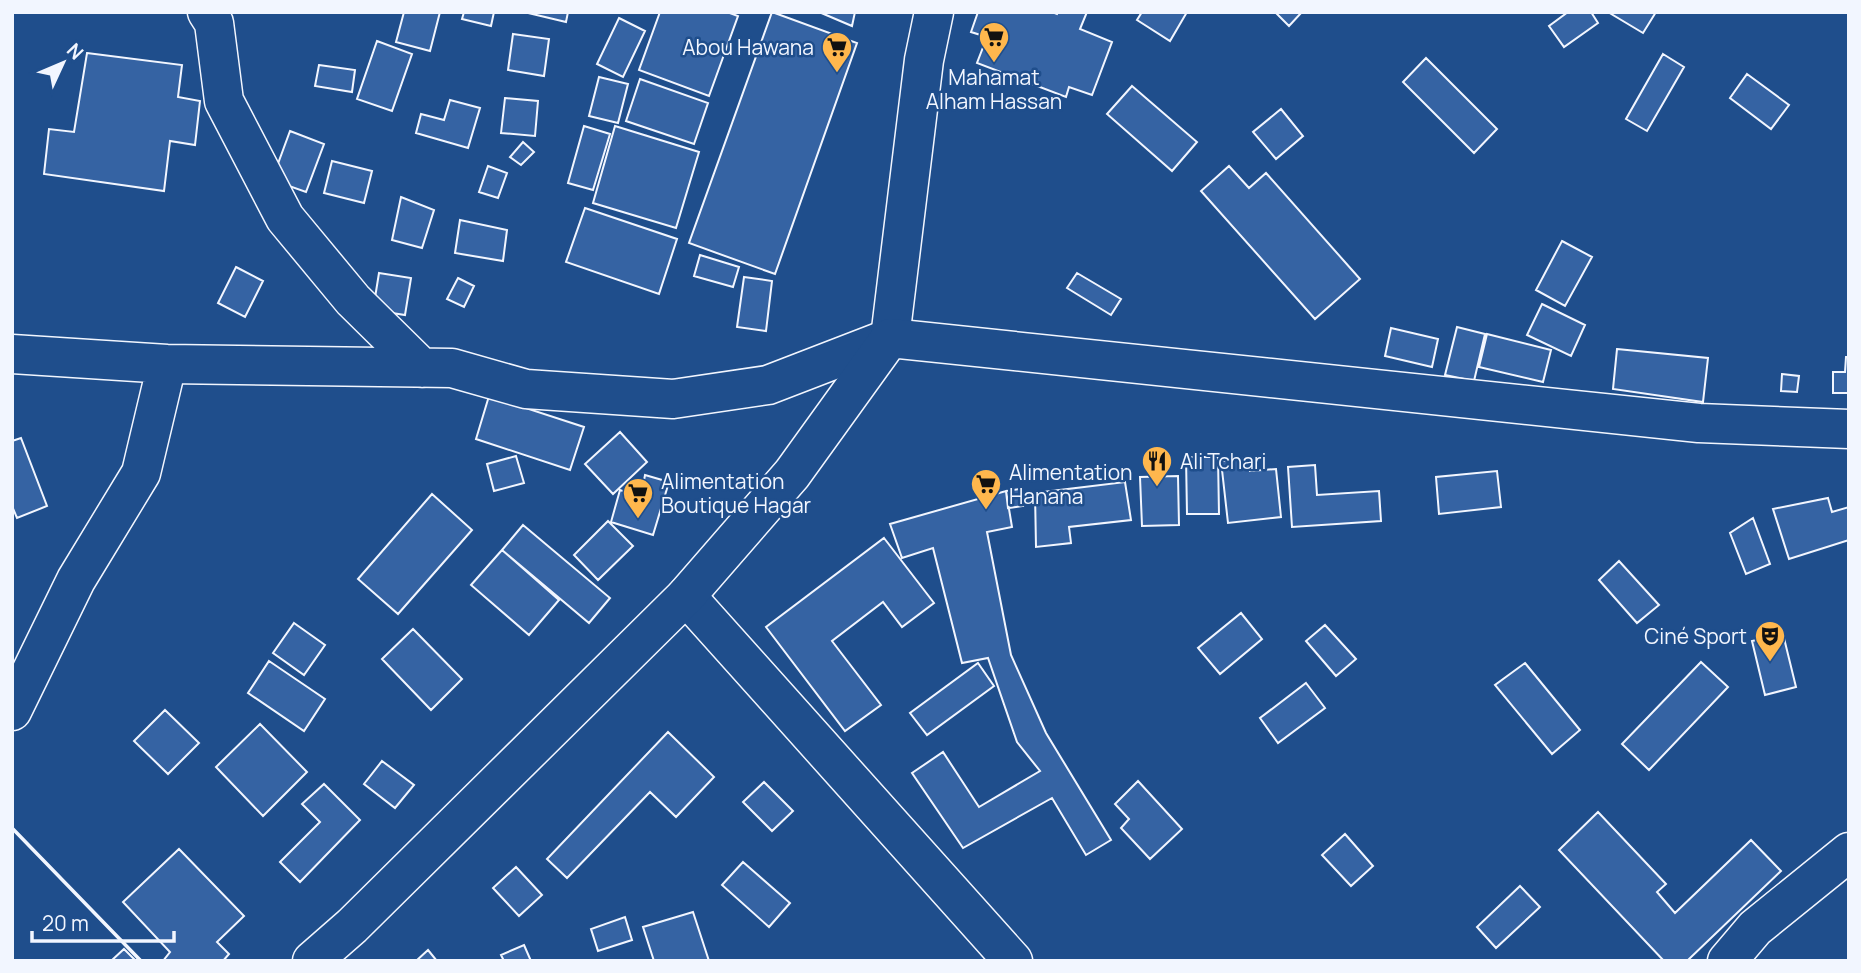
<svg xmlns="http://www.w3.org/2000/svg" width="1861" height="973" font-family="Manrope,sans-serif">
<rect width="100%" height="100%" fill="#1f4e8c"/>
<!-- building -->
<path fill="#3563a3" stroke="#f2f6ff" stroke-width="2" d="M404,12h36l-10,39 -34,-9z
M464,12h30l-3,14 -29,-7z
M524,12h44l-2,10z
M660,12h67l11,4 -29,80 -70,-26z
M772,12l85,31 -82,231 -86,-31z
M819,12h36l-3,14z
M978,12h74l5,2 1,-2h29l-7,17 32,13 -20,53 -23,-8 -3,10 -89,-34 10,-26 -16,-5z
M1142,12h45l-17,29 -33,-21z
M1275,12h27l-13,14z
M1568,12h23l7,11 -34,24 -15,-21z
M1608,12h48l-13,21z
M619,18l26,13 -22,46 -26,-13z
M513,34l36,5 -5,37 -36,-6z
M377,41l35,13 -20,57 -35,-12z
M87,53l95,12 -4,32 22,4 -5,44 -25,-4 -6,50 -120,-17 5,-45 25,3z
M1663,54l21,13 -37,64 -21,-12z
M1426,58l71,71 -23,24 -71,-71z
M319,65l36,5 -3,22 -37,-6z
M1747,74l42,31 -18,24 -41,-31z
M599,77l29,7 -10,39 -29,-7z
M640,79l68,24 -14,41 -68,-23z
M1132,86l65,56 -25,29 -65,-57z
M505,98l33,3 -3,35 -34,-3z
M450,100l30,8 -12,40 -52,-15 5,-19 23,6z
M1281,109l22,27 -27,23 -23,-27z
M584,126l26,8 -17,56 -25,-7z
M615,126l84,26 -23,76 -83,-25z
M290,131l34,13 -18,48 -34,-12z
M523,142l11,10 -13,13 -11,-8z
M332,161l40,10 -8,32 -40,-10z
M488,166l19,7 -9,25 -19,-6z
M1229,166l20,22 17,-15 94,106 -45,40 -114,-128z
M401,197l33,13 -12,38 -30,-8z
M585,208l92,31 -18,55 -93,-32z
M460,220l47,10 -4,31 -48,-8z
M1562,241l30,16 -27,49 -29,-16z
M700,255l39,12 -6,20 -39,-11z
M236,267l27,14 -18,36 -27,-14z
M379,273l32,5 -6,37 -32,-5z
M1077,273l44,26 -10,16 -44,-27z
M744,277l28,4 -6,50 -29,-4z
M458,278l16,8 -10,21 -17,-8z
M1542,304l43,21 -14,31 -44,-21z
M1457,327l28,7 -11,47 -29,-6z
M1391,328l47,11 -6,28 -47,-11z
M1487,334l64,16 -8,32 -64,-15z
M1617,349l91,9 -5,44 -90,-13z
M1846,357h3v36h-16v-21h12z
M1782,374l17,2 -2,16 -16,-1z
M489,396l95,31 -14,43 -94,-31z
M620,432l27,30 -34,32 -28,-30z
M21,438l26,68 -30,12 -5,-12v-65z
M516,456l8,27 -30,8 -7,-27z
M1186,457h32l1,57h-32z
M1249,458l1,13 26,-2 5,48 -53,6 -7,-62z
M1315,465l2,30 62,-4 2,30 -89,6 -4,-60z
M1497,471l4,36 -62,7 -3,-37z
M645,475l24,7 -16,53 -42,-13 9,-32 21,7z
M1178,476l1,49 -37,1 -2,-49z
M1125,482l6,38 -62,7 2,16 -35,4 -1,-54z
M1020,489l3,17 -15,2 -2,-17z
M1006,491l6,36 -25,5 24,123 35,78 65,107 -25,15 -34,-57 -89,50 -51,-75 31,-21 36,55 61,-36 -23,-29 -29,-84 -26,5 -29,-115 -31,10 -12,-34z
M432,494l40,36 -74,84 -40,-35z
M1828,498l4,14 17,-5v33l-60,19 -16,-50z
M1753,518l17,46 -24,10 -16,-41z
M608,521l25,25 -35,34 -24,-25z
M523,525l87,73 -21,25 -87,-73z
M884,538l50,65 -32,24 -19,-25 -51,39 49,64 -36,26 -79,-104z
M502,550l57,50 -30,35 -58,-50z
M1619,561l40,44 -22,18 -38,-43z
M1241,613l21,26 -42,35 -22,-26z
M294,623l31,22 -21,30 -31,-22z
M1325,625l31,34 -20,17 -30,-35z
M413,629l49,50 -31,31 -49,-51z
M1783,634l13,53 -31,8 -13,-54z
M269,661l56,38 -21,32 -56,-38z
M1701,662l27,25 -79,83 -27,-26z
M978,663l16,23 -67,49 -17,-22z
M1525,663l55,67 -28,24 -57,-69z
M1306,683l19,25 -47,35 -18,-25z
M165,710l34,33 -31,31 -34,-33z
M260,724l47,48 -44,44 -47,-49z
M668,732l46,45 -38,40 -26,-25 -83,86 -20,-19z
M382,761l32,24 -19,23 -31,-24z
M1138,781l44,48 -32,30 -29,-31 8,-9 -14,-15z
M764,782l29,29 -21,20 -29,-29z
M324,784l36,36 -60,62 -20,-20 40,-40 -18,-18z
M1598,812l68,72 -9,8 18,21 76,-73 30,31 -94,90h-23l-105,-111z
M1345,834l28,32 -22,20 -29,-31z
M179,849l65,67 -27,26 12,12 -6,7h-60l7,-9 -47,-50z
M743,862l47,41 -21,24 -47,-42z
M516,867l26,28 -23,21 -26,-28z
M1520,886l20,21 -44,41 -19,-21z
M693,912l16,49h-55l-11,-34z
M625,917l7,23 -34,11 -7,-22z
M524,945l7,16h-27l-3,-6z
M124,949l12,12h-25z
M428,950l9,11h-21z"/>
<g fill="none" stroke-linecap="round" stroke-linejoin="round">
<!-- minor casing -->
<g stroke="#f2f6ff" stroke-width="41">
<path id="minor" d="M207,12l7,11 10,78 61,117 68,82 69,68
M12,354l155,10 285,4 74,21 147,10 95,-14 122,-47
M686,596l327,365
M12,711l64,-131 65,-107 26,-109
M1727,961l28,-33 94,-76"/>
</g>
<!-- secondary casing -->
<g stroke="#f2f6ff" stroke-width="41">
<path id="secondary" d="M890,338l34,-278 10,-48"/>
</g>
<!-- primary casing -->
<g stroke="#f2f6ff" stroke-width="41">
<path id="primary" d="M312,961l40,-35 334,-330 106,-122 98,-136 809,85 150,6"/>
</g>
<!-- minor -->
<use href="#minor" stroke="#1f4e8c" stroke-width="38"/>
<!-- secondary -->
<use href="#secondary" stroke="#1f4e8c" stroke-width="38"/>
<!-- primary -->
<use href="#primary" stroke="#1f4e8c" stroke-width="38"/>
<!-- wall -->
<path stroke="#f2f6ff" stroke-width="3.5" d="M12,828l129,133"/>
</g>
<!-- icons -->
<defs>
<g id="supermarket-pin" transform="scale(1.575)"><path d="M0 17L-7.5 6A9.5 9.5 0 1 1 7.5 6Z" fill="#ffb74d" stroke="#1f4e8c"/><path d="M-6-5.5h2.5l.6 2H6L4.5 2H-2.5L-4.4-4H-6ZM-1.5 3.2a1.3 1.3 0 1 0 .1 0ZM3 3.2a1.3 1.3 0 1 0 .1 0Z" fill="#111"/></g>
<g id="restaurant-pin" transform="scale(1.575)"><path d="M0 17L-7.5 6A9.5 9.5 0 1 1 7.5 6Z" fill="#ffb74d" stroke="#1f4e8c"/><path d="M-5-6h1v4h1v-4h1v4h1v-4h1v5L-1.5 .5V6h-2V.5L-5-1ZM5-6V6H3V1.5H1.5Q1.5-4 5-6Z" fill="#111"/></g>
<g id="theatre-pin" transform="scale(1.575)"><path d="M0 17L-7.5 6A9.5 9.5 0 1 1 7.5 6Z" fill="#ffb74d" stroke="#1f4e8c"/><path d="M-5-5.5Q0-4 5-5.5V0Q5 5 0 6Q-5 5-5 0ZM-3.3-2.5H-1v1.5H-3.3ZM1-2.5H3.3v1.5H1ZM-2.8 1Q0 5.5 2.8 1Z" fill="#111"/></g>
</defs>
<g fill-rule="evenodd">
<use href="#supermarket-pin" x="994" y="37"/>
<use href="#supermarket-pin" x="837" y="47"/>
<use href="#restaurant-pin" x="1157" y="461"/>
<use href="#supermarket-pin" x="986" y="484"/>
<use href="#supermarket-pin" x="638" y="493"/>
<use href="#theatre-pin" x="1770" y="636"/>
</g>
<g text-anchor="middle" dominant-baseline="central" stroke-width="5" stroke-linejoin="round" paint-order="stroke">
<!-- poi labels -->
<g font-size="21" fill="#f2f6ff" stroke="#1f4e8c" text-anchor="start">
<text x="814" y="47" text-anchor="end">Abou Hawana</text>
<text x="994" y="77" text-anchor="middle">Mahamat<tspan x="994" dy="24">Alham Hassan</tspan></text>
<text x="1180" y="461">Ali Tchari</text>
<text x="1009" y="472">Alimentation<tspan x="1009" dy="24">Hanana</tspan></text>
<text x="661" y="481">Alimentation<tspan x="661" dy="24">Boutique Hagar</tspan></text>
<text x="1747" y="636" text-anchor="end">Ciné Sport</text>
</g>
</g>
<!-- border -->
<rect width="1861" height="973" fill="none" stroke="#f2f6ff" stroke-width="28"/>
<!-- north arrow -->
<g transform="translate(63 63) rotate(46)" stroke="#1f4e8c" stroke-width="5" paint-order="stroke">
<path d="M0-5L12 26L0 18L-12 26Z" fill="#f2f6ff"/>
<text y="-10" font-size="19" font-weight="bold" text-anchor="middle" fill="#f2f6ff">N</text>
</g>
<!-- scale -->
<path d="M32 931v10h142v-10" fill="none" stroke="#f2f6ff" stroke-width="3.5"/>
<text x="42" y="931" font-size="21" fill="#f2f6ff" stroke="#1f4e8c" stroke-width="5" paint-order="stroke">20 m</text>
</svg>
